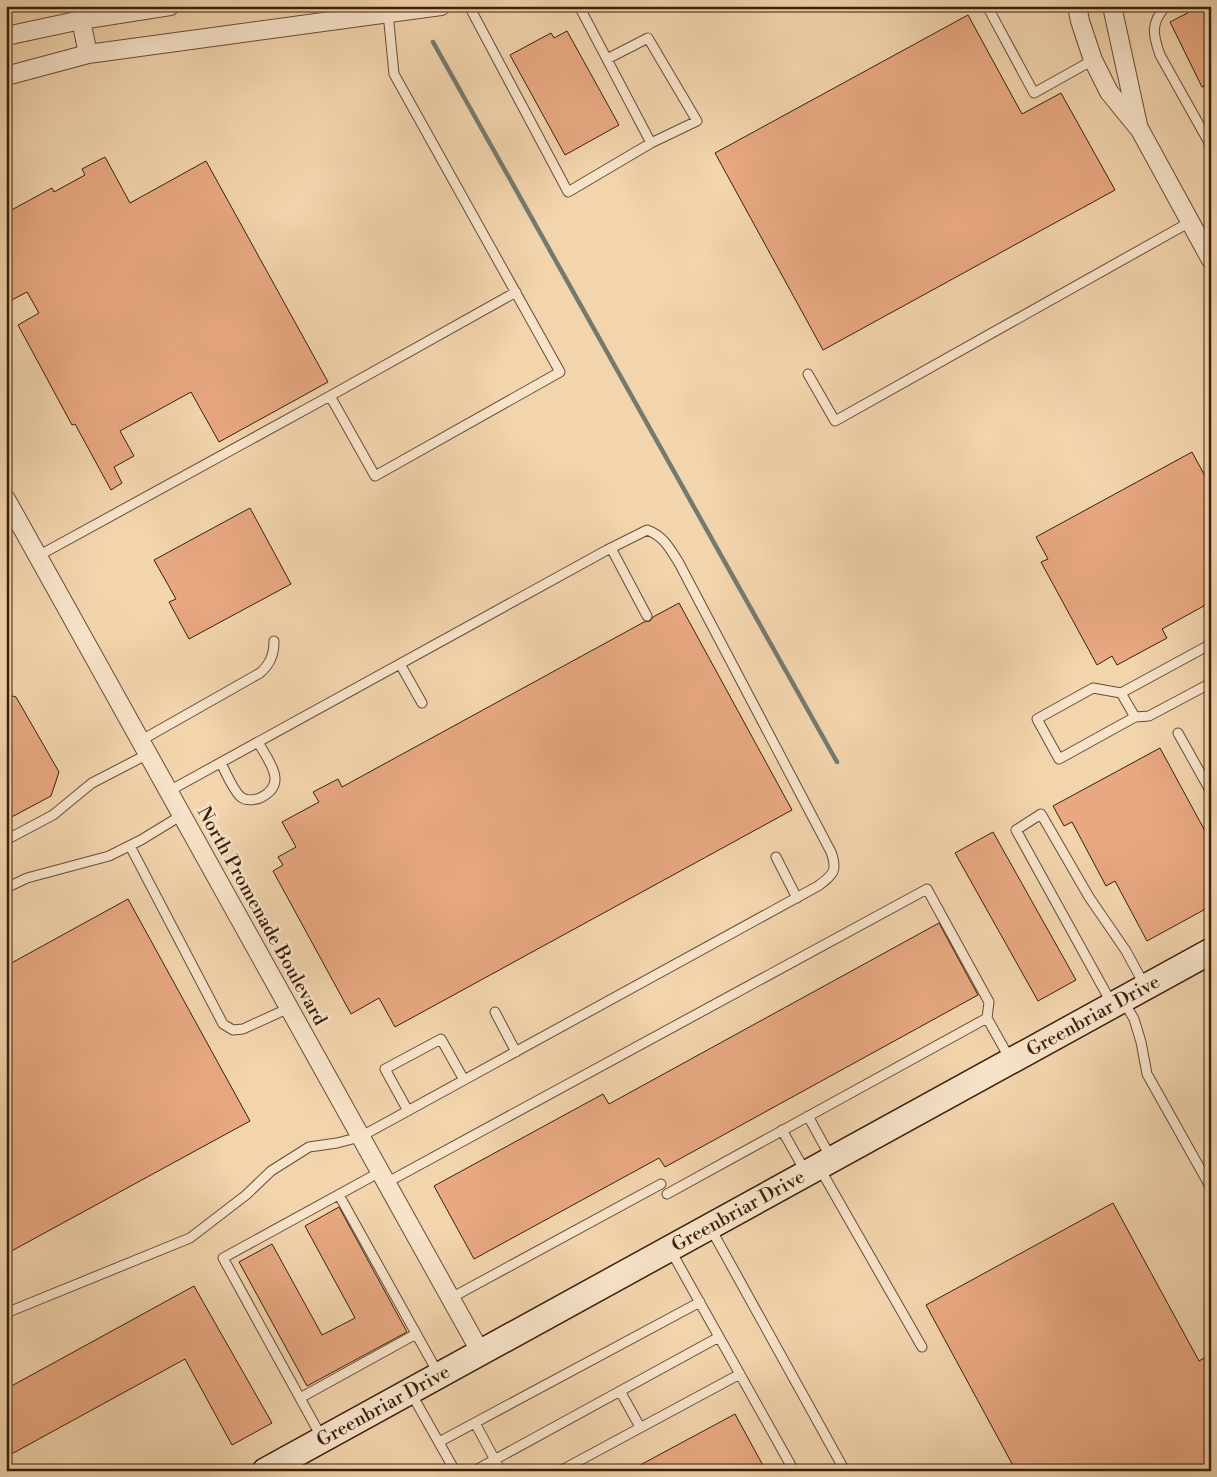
<svg xmlns="http://www.w3.org/2000/svg" width="1217" height="1477" font-family="'Libre Bodoni',serif">
<rect width="100%" height="100%" fill="#f2d4ad"/>
<filter id="stains"><feTurbulence type="fractalNoise" baseFrequency=".004" numOctaves="4"/><feColorMatrix values="0 0 0 0 .2 0 0 0 0 .09 0 0 0 0 .02 0 0 0 .5 -.17"/></filter>
<radialGradient id="worn" r=".72"><stop offset=".6" stop-color="#630" stop-opacity="0"/><stop offset="1" stop-color="#630" stop-opacity=".3"/></radialGradient>
<g fill="none" stroke-linecap="round" stroke-linejoin="round">
<!-- stream -->
<path stroke="#757a6f" stroke-width="4.5" d="M433,42l404,720"/>
</g>
<!-- building -->
<path fill="#e8a881" stroke="#3a1f0b" d="M1201,6h10v77l-9,4 -32,-65z
M968,15l54,99 39,-21 54,97 -292,160 -108,-197z
M567,31l52,94 -54,30 -55,-100 41,-22 3,5z
M105,157l25,46 76,-42 122,221 -109,60 -28,-50 -71,39 14,25 -20,11 8,16 -11,7 -36,-66 -3,1 -54,-100 21,-12 -12,-21 -21,11v-90l46,-25 2,4 31,-17 -3,-6z
M1192,452l19,35v115l-49,27 5,9 -50,27 -5,-9 -15,9 -56,-103 7,-3 -12,-22z
M250,508l41,76 -102,55 -20,-37 7,-3 -22,-39z
M679,603l113,207 -397,217 -16,-29 -28,16 -78,-143 10,-6 -5,-8 18,-10 -14,-25 37,-20 -6,-10 25,-13 4,8 302,-165 6,-1 3,-4z
M6,694l10,3 43,75 -8,24 -45,24z
M1160,748l51,94v64l-64,35 -32,-60 -9,5 -34,-64 -8,4 -11,-20z
M993,832l83,148 -38,21 -83,-148z
M128,899l122,222 -244,133v-288z
M939,923l39,72 -313,172 -6,-9 -185,101 -40,-73 169,-92 6,10z
M1113,1203l86,158 12,-7v117h-195l-90,-166z
M339,1207l68,125 -100,54 -68,-124 33,-18 50,91 33,-17 -50,-92z
M194,1286l78,137 -40,22 -47,-86 -179,98v-68z
M735,1414l31,57h-137z"/>
<g fill="none" stroke-linecap="round" stroke-linejoin="round">
<!-- lane casing -->
<g stroke="#684c34" stroke-width="11">
<path id="lane" d="M469,6l99,186 83,-49 46,-22 -49,-83 -41,21
M579,6l72,137
M987,6l47,87 59,-33
M1166,6c-16,17 -13,29 -6,49l51,91
M808,374l27,47 355,-199
M330,396l186,-104
M611,548l36,68
M38,556l292,-160 45,80 185,-104 -166,-298 -6,-61
M1211,644l-90,49 -28,-5 -56,31 22,40 76,-42 14,-1 62,-33
M400,664l22,39
M1121,693l14,24
M1178,733l33,59
M140,741l120,-68c10,-9 14,-18 14,-32
M221,763c4,8 13,29 20,34 5,4 13,3 19,1 29,-14 9,-36 -2,-56
M6,840l47,-25 39,-32 56,-29
M130,846l93,178 10,6 10,-1 46,-21
M776,857l21,41
M6,888l21,-10 82,-22 32,-16 41,-25
M1124,1002l10,17 7,23 6,32 64,114
M1112,1004l-96,-174 25,-16 48,83 37,54 19,35
M495,1012l21,40
M408,1111l-23,-42 56,-30 23,41
M808,1116l23,42
M782,1130l23,41
M819,1167l103,180
M386,1183l541,-294 62,113 -2,16 23,41
M667,1194l320,-176
M339,1195l99,178
M711,1229l134,242
M671,1251l123,220
M451,1298l210,-114
M6,1313l184,-75 56,-43 25,-24 38,-24 28,-4 23,-6 458,-251c15,-11 20,-15 13,-34l-152,-289c-9,-14 -15,-27 -32,-33l-40,20 -438,241
M620,1391l20,36
M411,1393l44,78
M300,1398l116,-64
M475,1423l26,48
M322,1438l-99,-180 157,-86
M439,1442l261,-140
M474,1471l245,-134
M560,1471l180,-97"/>
</g>
<!-- street casing -->
<g stroke="#684c34" stroke-width="20">
<path id="street" d="M1077,6l3,15 13,39 16,32 31,38 71,130
M1112,6l26,119
M81,20l7,34
M6,36l75,-16 89,-14
M6,76l82,-22 353,-48
M6,499l475,854"/>
</g>
<!-- secondary casing -->
<g stroke="#3a1f0b" stroke-width="28">
<g id="secondary">
<path id="s1" d="M265,1471l946,-520"/>
</g>
</g>
<!-- lane -->
<use href="#lane" stroke="#f7e3ca" stroke-width="9"/>
<!-- street -->
<use href="#street" stroke="#f7e3ca" stroke-width="18"/>
<!-- secondary -->
<use href="#secondary" stroke="#f7e3ca" stroke-width="25"/>
</g>
<g text-anchor="middle" dominant-baseline="central" stroke-width="5" stroke-linejoin="round" paint-order="stroke">
<!-- street labels -->
<g font-size="19" fill="#3a1f0b" stroke="#f7e3ca">
<text transform="translate(262 916) rotate(61)">North Promenade Boulevard</text>
<text stroke="none"><textPath href="#s1" startOffset="945">Greenbriar Drive</textPath></text>
<text stroke="none"><textPath href="#s1" startOffset="540">Greenbriar Drive</textPath></text>
<text stroke="none"><textPath href="#s1" startOffset="135">Greenbriar Drive</textPath></text>
</g>
</g>
<!-- margin -->
<rect width="1217" height="1477" fill="none" stroke="#f2d4ad" stroke-width="25"/>
<rect x="8" y="8" width="1202" height="1462" fill="none" stroke="#3a1f0b" stroke-width="2.5"/>
<rect x="12" y="12" width="1192" height="1452" fill="none" stroke="#3a1f0b"/>
<rect width="100%" height="100%" filter="url(#stains)"/>
<rect width="100%" height="100%" fill="url(#worn)"/>
</svg>
